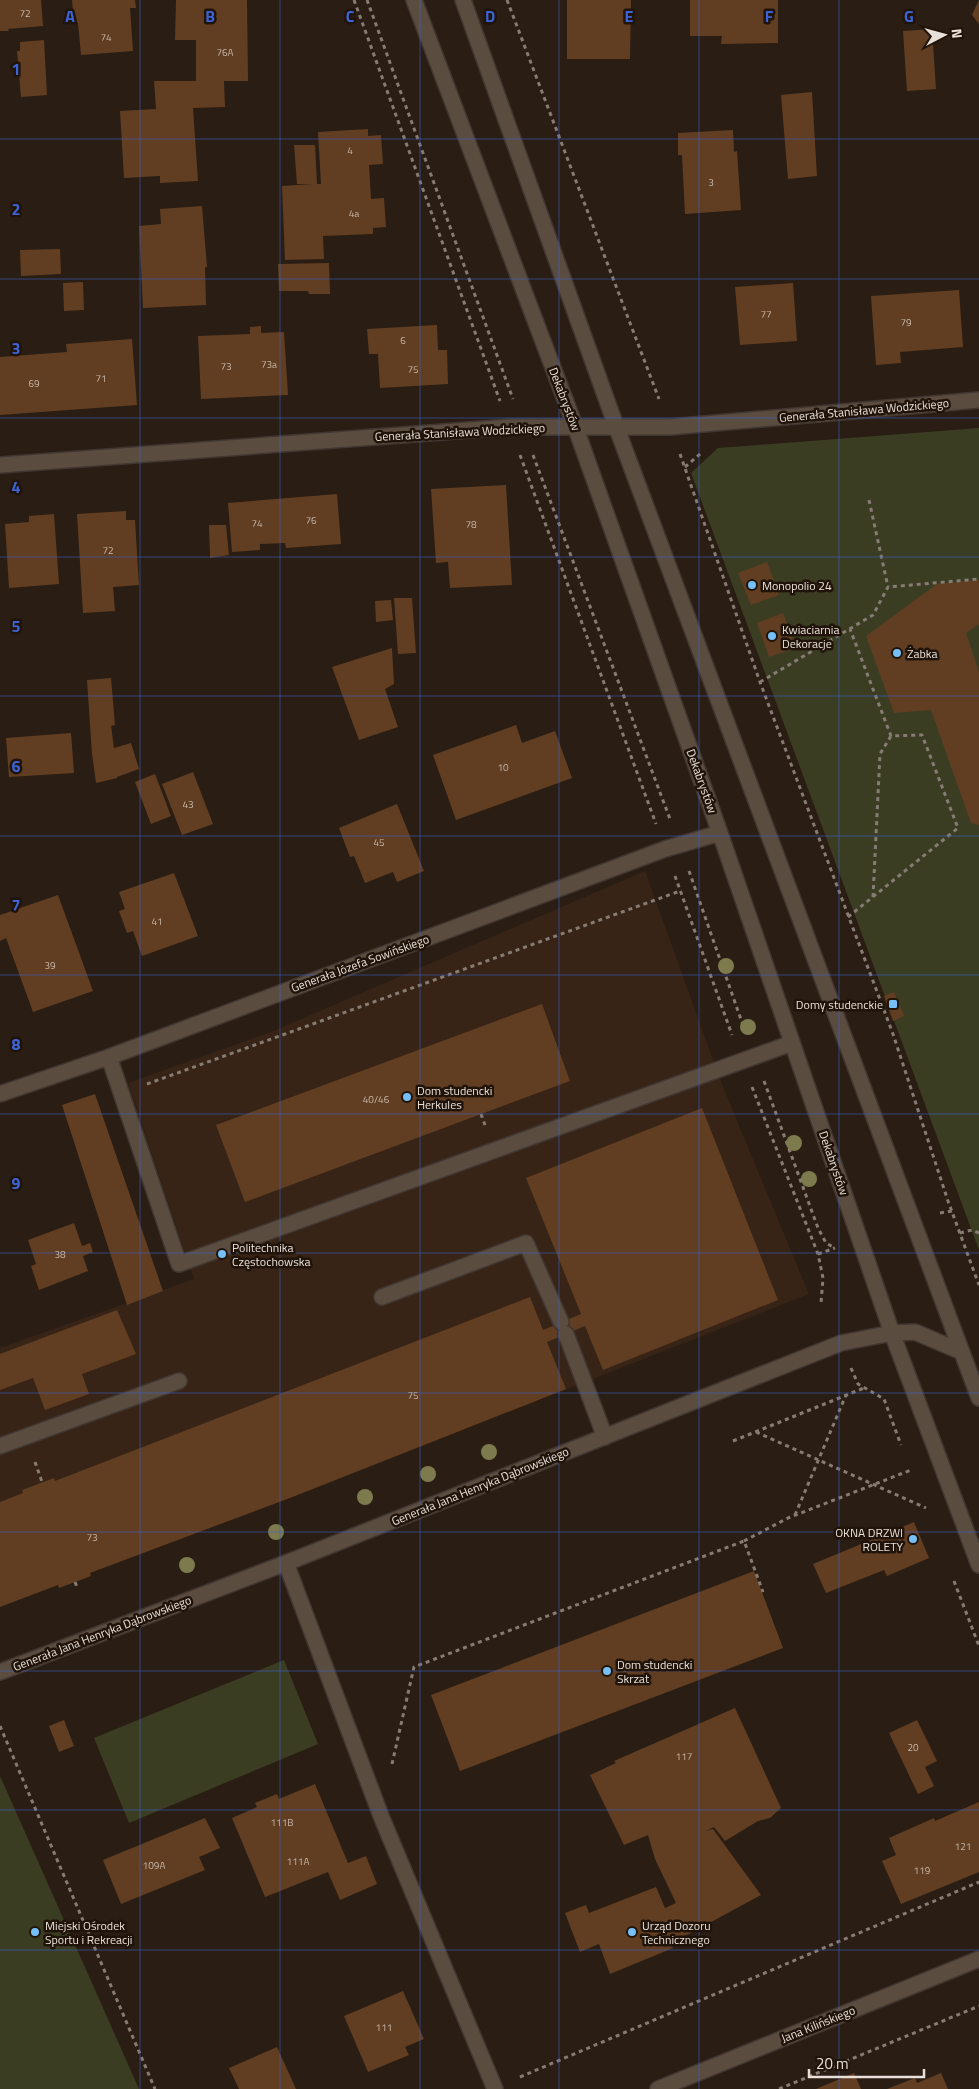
<svg xmlns="http://www.w3.org/2000/svg" width="979" height="2089" font-family="'Titillium Web',sans-serif">
<rect width="100%" height="100%" fill="#2a1d13"/>
<!-- built -->
<path fill="#372416" d="M645,871l76,211 88,212 -514,202 -295,110v-258l194,-69 -66,-196 143,-51z"/>
<!-- green -->
<path fill="#3b3d23" d="M979,428v822l-288,-777 27,-25z
M284,1660l34,84 -189,79 -35,-85z
M0,1776l139,313h-139z"/>
<!-- building -->
<path fill="#613e22" d="M0,0h41l2,26 -35,3 1,2h-9z
M72,0h63l1,8h-6l3,43 -52,4 -3,-32h-4z
M176,0h71l1,81h-24l1,26 -32,1 5,73 -38,2v-7l-36,2 -4,-67 36,-2 -2,-28h42v-41h-21z
M567,0h64l-1,59h-63z
M690,0h88v43l-57,1 1,-8h-32z
M979,0v24l-7,-9z
M932,29l4,60 -29,2 -4,-60z
M44,40l3,55 -26,2 -4,-46h3v-9z
M812,92l5,84 -29,3 -7,-84z
M368,129v7l13,-1 2,29 -14,1 2,34 13,-1 2,29 -13,1v6l-50,2 1,23 -39,1 -3,-74 31,-2h-16l-3,-39h21l2,39h4l-3,-52z
M733,130l1,22 3,-1 4,59 -56,4 -3,-59h-4v-22z
M202,206l5,61h-2l1,38 -63,3 -4,-82 22,-2 -1,-15z
M60,249l1,25 -40,2 -1,-26z
M329,263l1,31h-21l-1,-3h-29l-1,-27z
M83,282l1,28 -20,1 -1,-28z
M793,283l4,58 -57,4 -5,-58z
M959,290l4,57 -63,5 1,11 -25,2 -5,-69z
M437,325l1,25h9l1,34 -68,4 -2,-34h-9l-2,-25z
M261,326v7l23,-1 4,63 -87,4 -3,-63 52,-2v-7z
M132,339l5,66 -137,10v-58l67,-5 -1,-8z
M506,485l6,100 -62,3 -2,-26 -12,1 -5,-74z
M337,494l4,50 -55,4 -1,-5 -25,1v6l-28,2 -4,-49z
M126,511v9h9l4,65 -26,2 2,24 -32,2 -6,-99z
M54,514l5,70 -50,4 -4,-64 24,-2v-6z
M209,525h17l3,30 -19,3z
M767,562l12,33 -28,10 -13,-32z
M979,580v44l-13,9 13,39v153l-8,-2 -40,-113 -37,3 -28,-77 71,-52z
M394,598h18l4,55 -18,1z
M391,600l2,20 -17,2 -1,-21z
M783,613l13,35 -27,9 -12,-34z
M392,648l2,36 -9,5 13,38 -39,13 -27,-73z
M111,678l4,47 -4,1 3,22 17,-5 8,26 -22,8v1l-21,5 -4,-29 -5,-74z
M516,725l6,18 33,-12 17,47 -116,42 -23,-65z
M71,733l3,40 -65,4 -3,-39z
M193,772l20,52 -31,11 -20,-51z
M155,774l16,42 -20,8 -16,-42z
M397,804l27,67 -27,11 -4,-10 -28,11 -11,-27 -4,1 -11,-29z
M174,873l24,63 -56,20 -9,-25 -6,2 -8,-22 6,-2 -6,-17z
M58,895l35,96 -60,21 -27,-74 -6,3v-26z
M894,992l10,24 -11,5 -9,-25z
M542,1004l28,77 -325,121 -29,-77z
M95,1094l68,197 -36,14 -65,-200z
M702,1108l76,192 -175,70 -18,-44 -38,16 19,47 -271,107 -205,77 1,3 -32,12 -1,-3 -58,22v-105l23,-9 -1,-3 32,-12 1,3 475,-184 13,33 38,-16 -55,-136z
M74,1223l8,23 8,-3 3,9 -10,4 5,15 -49,19 -8,-24 5,-2 -8,-24z
M117,1310l19,44 -54,20 7,20 -44,16 -12,-32 -33,12v-36z
M914,1522l15,36 -42,18 -3,-6 -58,23 -13,-29z
M754,1571l29,77 -323,123 -29,-76z
M735,1708l46,100 -11,10 -12,3 -33,20 -11,-14 -8,4 7,-2 48,66 -72,39 -19,7 3,7 -63,26 -11,-30 -19,8 -15,-39 21,-8 3,8 67,-26 9,21 11,-5 -21,-44 -7,-24 -24,10 -34,-70 26,-12 -2,-2z
M64,1720l10,26 -15,6 -10,-26z
M917,1720l20,41 -12,6 9,19 -16,8 -29,-61z
M315,1784l33,79 18,-7 11,28 -37,16 -12,-28 -63,25 -33,-79 25,-11 -2,-4 22,-9 2,5z
M979,1802v70l-78,32 -19,-43 14,-6 -7,-17 45,-20 1,3z
M205,1818l15,30 -21,9 6,13 -84,34 -18,-44z
M403,1991l21,48 -19,8 4,8 -41,17 -24,-56z
M277,2047l19,42h-57l-10,-21z
M854,2073l7,16h-45z
M941,2073l7,16h-61l28,-11 2,5z"/>
<g fill="none" stroke-linecap="round" stroke-linejoin="round">
<!-- minor casing -->
<g stroke="#413731" stroke-width="18">
<path id="minor" d="M414,0l161,426 145,407 172,500 87,232
M463,0l153,426 363,972
M0,465l510,-38h160l309,-27
M109,1057l70,207 613,-221
M0,1094l109,-37 556,-208 55,-16
M382,1297l144,-54 35,79
M566,1334l39,103
M0,1446l179,-65
M286,1563l95,253 114,273
M0,1672l286,-109 555,-220 51,-10 23,-1 47,20
M658,2089l321,-130"/>
</g>
<!-- path -->
<path stroke="#877c73" stroke-width="3" stroke-dasharray="4 4" stroke-linecap="butt" d="M354,0l146,401
M367,0l146,399
M507,0l152,399
M680,454l80,228 133,352 55,167 31,84
M520,455l136,369
M533,455l137,364
M685,467l15,-13
M869,500l19,87
M760,682l113,-67 15,-28 91,-8
M689,871l56,160
M675,876l57,159
M873,897l7,-143 11,-18
M848,917l110,-89 -36,-93 -31,1 -41,-107
M764,1081l54,147 8,15 7,4
M147,1084l533,-193
M752,1087l66,167 5,24 -2,25
M481,1114l4,11
M940,1213l12,-2
M960,1233l12,-3 7,3
M818,1254l17,-6
M851,1368l7,16 26,15 17,46
M756,1432l170,76
M733,1441l131,-53
M35,1462l7,20
M795,1515l51,-120
M744,1541l44,-23 123,-48
M954,1581l25,65
M75,1582l2,5
M0,1726l155,363
M392,1764l22,-97 330,-126 19,51
M520,2077l459,-195
M779,2089l200,-83"/>
<!-- minor -->
<use href="#minor" stroke="#5b4c40" stroke-width="15"/>
</g>
<!-- trees -->
<g fill="#7d7a4e">
<circle cx="726" cy="966" r="8"/>
<circle cx="748" cy="1027" r="8"/>
<circle cx="794" cy="1143" r="8"/>
<circle cx="809" cy="1179" r="8"/>
<circle cx="489" cy="1452" r="8"/>
<circle cx="428" cy="1474" r="8"/>
<circle cx="365" cy="1497" r="8"/>
<circle cx="276" cy="1532" r="8"/>
<circle cx="187" cy="1565" r="8"/>
</g>
<!-- grid -->
<path fill="none" stroke="#3c64d8" stroke-width="1" stroke-opacity="0.55" d="M140,0v2089M280,0v2089M420,0v2089M559,0v2089M699,0v2089M839,0v2089M0,139h979M0,279h979M0,418h979M0,557h979M0,696h979M0,836h979M0,975h979M0,1114h979M0,1253h979M0,1393h979M0,1532h979M0,1671h979M0,1810h979M0,1950h979"/>
<!-- markers -->
<g fill="#76c0f7" stroke="#20140a" stroke-width="2">
<circle cx="752" cy="585" r="5"/>
<circle cx="772" cy="636" r="5"/>
<circle cx="897" cy="653" r="5"/>
<rect x="888" y="999" width="10" height="10" rx="2.5"/>
<circle cx="407" cy="1097" r="5"/>
<circle cx="222" cy="1254" r="5"/>
<circle cx="913" cy="1539" r="5"/>
<circle cx="607" cy="1671" r="5"/>
<circle cx="35" cy="1932" r="5"/>
<circle cx="632" cy="1932" r="5"/>
</g>
<g text-anchor="middle" dominant-baseline="central" stroke-width="5" stroke-linejoin="round" paint-order="stroke">
<!-- number labels -->
<g font-size="10" fill="#c7b8ab">
<text x="25" y="13">72</text>
<text x="106" y="37">74</text>
<text x="225" y="52">76A</text>
<text x="350" y="150">4</text>
<text x="711" y="182">3</text>
<text x="354" y="213">4a</text>
<text x="766" y="314">77</text>
<text x="906" y="322">79</text>
<text x="403" y="340">6</text>
<text x="269" y="364">73a</text>
<text x="226" y="366">73</text>
<text x="413" y="369">75</text>
<text x="101" y="378">71</text>
<text x="34" y="383">69</text>
<text x="311" y="520">76</text>
<text x="257" y="523">74</text>
<text x="471" y="524">78</text>
<text x="108" y="550">72</text>
<text x="503" y="767">10</text>
<text x="188" y="804">43</text>
<text x="379" y="842">45</text>
<text x="157" y="921">41</text>
<text x="50" y="965">39</text>
<text x="376" y="1099">40/46</text>
<text x="60" y="1254">38</text>
<text x="413" y="1395">75</text>
<text x="92" y="1537">73</text>
<text x="913" y="1747">20</text>
<text x="684" y="1756">117</text>
<text x="282" y="1822">111B</text>
<text x="963" y="1846">121</text>
<text x="298" y="1861">111A</text>
<text x="154" y="1865">109A</text>
<text x="922" y="1870">119</text>
<text x="384" y="2027">111</text>
</g>
<!-- street labels -->
<g font-size="12" fill="#e9e0d9" stroke="#20140a">
<text transform="translate(565 399) rotate(69)">Dekabrystów</text>
<text transform="translate(864 410) rotate(-5)">Generała Stanisława Wodzickiego</text>
<text transform="translate(460 432) rotate(-3)">Generała Stanisława Wodzickiego</text>
<text transform="translate(702 781) rotate(70)">Dekabrystów</text>
<text transform="translate(360 963) rotate(-20)">Generała Józefa Sowińskiego</text>
<text transform="translate(834 1163) rotate(71)">Dekabrystów</text>
<text transform="translate(480 1486) rotate(-22)">Generała Jana Henryka Dąbrowskiego</text>
<text transform="translate(102 1633) rotate(-21)">Generała Jana Henryka Dąbrowskiego</text>
<text transform="translate(818 2024) rotate(-22)">Jana Kilińskiego</text>
</g>
<!-- poi labels -->
<g font-size="12" fill="#e9e0d9" stroke="#20140a" text-anchor="start">
<text x="762" y="585">Monopolio 24</text>
<text x="782" y="629">Kwiaciarnia<tspan x="782" dy="14">Dekoracje</tspan></text>
<text x="907" y="653">Żabka</text>
<text x="883" y="1004" text-anchor="end">Domy studenckie</text>
<text x="417" y="1090">Dom studencki<tspan x="417" dy="14">Herkules</tspan></text>
<text x="232" y="1247">Politechnika<tspan x="232" dy="14">Częstochowska</tspan></text>
<text x="903" y="1532" text-anchor="end">OKNA DRZWI<tspan x="903" dy="14">ROLETY</tspan></text>
<text x="617" y="1664">Dom studencki<tspan x="617" dy="14">Skrzat</tspan></text>
<text x="45" y="1925">Miejski Ośrodek<tspan x="45" dy="14">Sportu i Rekreacji</tspan></text>
<text x="642" y="1925">Urząd Dozoru<tspan x="642" dy="14">Technicznego</tspan></text>
</g>
</g>
<g font-size="16" text-anchor="middle" font-weight="bold" fill="#3c64d8" stroke="#20140a" stroke-width="5" stroke-linejoin="round" paint-order="stroke">
<text x="70" y="22">A</text>
<text x="210" y="22">B</text>
<text x="350" y="22">C</text>
<text x="490" y="22">D</text>
<text x="629" y="22">E</text>
<text x="769" y="22">F</text>
<text x="909" y="22">G</text>
<text x="16" y="75">1</text>
<text x="16" y="215">2</text>
<text x="16" y="354">3</text>
<text x="16" y="493">4</text>
<text x="16" y="632">5</text>
<text x="16" y="772">6</text>
<text x="16" y="911">7</text>
<text x="16" y="1050">8</text>
<text x="16" y="1189">9</text>
</g>
<!-- north arrow -->
<g transform="translate(944 35) rotate(84)" stroke="#20140a" stroke-width="4" paint-order="stroke">
<path d="M0-4L9 19L0 12L-9 19Z" fill="#e9e0d9"/>
<text y="-8" font-size="14" font-weight="bold" text-anchor="middle" fill="#e9e0d9">N</text>
</g>
<!-- scale -->
<path d="M809 2069v8h115v-8" fill="none" stroke="#e9e0d9" stroke-width="2.5"/>
<text x="816" y="2069" font-size="15" fill="#e9e0d9" stroke="#20140a" stroke-width="4" paint-order="stroke">20 m</text>
</svg>
